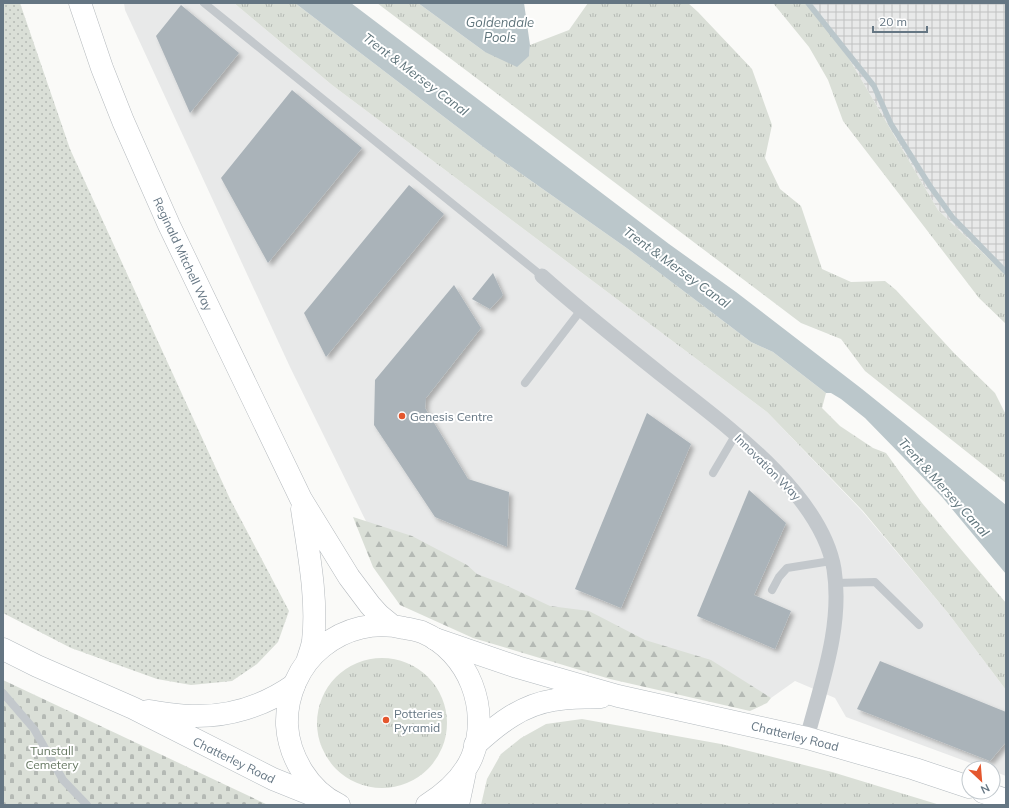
<svg xmlns="http://www.w3.org/2000/svg" width="1009" height="808" font-family="Mulish,sans-serif">
<defs>
<pattern id="industrial-grid" width="8" height="8" patternUnits="userSpaceOnUse"><rect width="8" height="8" fill="#e8e9e9"/><path d="M0 4h8M4 0v8" fill="none" stroke="#c0c1c2"/></pattern>
<pattern id="grass-tufts" width="24" height="20" patternUnits="userSpaceOnUse"><rect width="24" height="20" fill="#dadfd7"/><path d="M3 7l-1-3M5 7V3M7 7l1-3M15 17l-1-3M17 17v-4M19 17l1-3" fill="none" stroke="#b4b9b4"/></pattern>
<pattern id="forest-firs" width="22" height="20" patternUnits="userSpaceOnUse"><rect width="22" height="20" fill="#dadfd7"/><path d="M5 1l3.5 6h-7zM16 11l3.5 6h-7z" fill="#b4b9b4"/></pattern>
<pattern id="cemetery-stones" width="16" height="16" patternUnits="userSpaceOnUse"><rect width="16" height="16" fill="#dadfd7"/><path d="M2 7V4a2 2 0 0 1 4 0v3zM10 15v-3a2 2 0 0 1 4 0v3z" fill="#b4b9b4"/></pattern>
<pattern id="park-dots" width="8" height="8" patternUnits="userSpaceOnUse"><rect width="8" height="8" fill="#dadfd7"/><path d="M2 2h.1M6 6h.1" fill="none" stroke="#b4b9b4" stroke-width="1.8" stroke-linecap="round"/></pattern>
<filter id="shadow"><feDropShadow dx="3.5" dy="3.5" stdDeviation="2" flood-color="#0004"/></filter>
</defs>
<rect width="100%" height="100%" fill="#fafaf8"/>
<!-- built -->
<path fill="#e8e9e9" d="M124,3h110l98,82 435,327 95,99 86,102 58,77v86l-13,-5v-3h-9l-138,-51 -11,-19 -40,-17 -24,17 -230,-58 -149,-66 -102,-207 -165,-357z"/>
<!-- industrial -->
<path fill="url(#industrial-grid)" d="M811,3h195v272l-68,-65 -104,-177z"/>
<!-- grass -->
<path fill="url(#grass-tufts)" d="M234,3h61l191,146 142,100 123,93 22,10 53,41 -4,15 18,18 33,22 13,5 36,50 84,100v87l-58,-77 -85,-102 -96,-99 -435,-327z
M377,3h41l67,49 44,4 1,-11 39,-15 19,-27h100l10,9 54,57 20,56 -7,33 15,31 21,17 21,63 29,13 34,-1 11,9 58,63 41,40 11,22v68l-141,-112 -24,-32 -40,-16 -8,-6z
M773,3h38l23,30 104,177 68,65v49l-27,-26 -136,-177 -15,-41 -19,-33z
M317 723a65 65 0 1 1 130 0a65 65 0 1 1-130 0Z
M582,719l139,25 111,28 108,33h-459l6,-26 14,-25 20,-16 25,-14z"/>
<!-- forest -->
<path fill="url(#forest-firs)" d="M353,517l59,19 55,29 10,9 26,10 47,22 39,5 56,29 66,20 60,38 -4,5 -17,8 -140,-32 -137,-41 -73,-33 -27,-38z"/>
<!-- cemetery -->
<path fill="url(#cemetery-stones)" d="M3,680l265,125h-265z"/>
<!-- park -->
<path fill="url(#park-dots)" d="M3,3h17l50,146 160,350 59,112 -11,31 -21,22 -25,17 -41,4 -34,-6 -86,-31 -68,-35z"/>
<!-- water -->
<path fill="#bbc7cb" d="M295,3h56l318,241 67,48 126,97 144,116v69l-64,-77 -77,-79 -24,-19 -10,-6h-5l-53,-41 -22,-10 -123,-93 -142,-100z
M418,3h106l6,42 -1,11 -12,11 -32,-15z"/>
<g fill="none" stroke-linecap="round" stroke-linejoin="round">
<!-- stream -->
<path stroke="#bbc7cb" stroke-width="5.5" d="M808,3l66,83 17,38 39,62 23,32 53,54"/>
</g>
<!-- building -->
<path fill="#aab3b9" filter="url(#shadow)" d="M181,5l58,48 -49,60 -34,-77z
M292,90l70,58 -94,115 -47,-85z
M409,185l35,29 -118,143 -22,-44z
M493,273l10,22 -13,14 -18,-10z
M454,285l27,43 -55,70 -1,10 43,71 41,13 -2,55 -72,-30 -61,-92 1,-45z
M647,413l44,31 -70,164 -46,-19z
M749,490l37,33 -32,72 37,16 -16,38 -78,-33z
M880,661l126,51v30l-16,19 -133,-52z"/>
<g fill="none" stroke-linecap="round" stroke-linejoin="round">
<!-- secondary casing -->
<g stroke="#b3babf" stroke-width="23">
<path id="secondary" d="M435,639l82,28 101,29 189,42 108,31 54,18
M3,649l34,17 96,42 140,71 57,23
M148,711c14,2 29,5 44,5 36,1 72,-10 102,-31
M475,745c24,-22 47,-40 79,-45 15,-3 31,-2 47,-3
M983,792l23,8"/>
</g>
<!-- primary casing -->
<g stroke="#b5babe" stroke-width="23">
<path id="primary" d="M80,3l22,65 21,53 46,104 132,274 48,78 21,28 9,10 11,9
M302,509c6,41 16,90 11,132 -1,7 -4,14 -6,21
M339,805c-30,-14 -50,-48 -52,-80 -1,-29 12,-60 35,-78 23,-19 53,-26 82,-19 6,1 12,2 18,4 47,20 69,78 50,125 -9,21 -26,36 -45,48
M458,805l7,-33"/>
</g>
<!-- lane -->
<path stroke="#c3c8cc" stroke-width="8" d="M204,3l338,273
M525,383l56,-73
M713,473l23,-39
M835,583l40,-1 44,43
M772,590l7,-13 8,-9 44,-7
M3,693l31,36 29,51 24,25"/>
<!-- street -->
<path stroke="#c3c8cc" stroke-width="15" d="M542,276c39,35 80,67 121,100 58,46 158,116 171,193 9,57 -13,115 -27,169"/>
<!-- secondary -->
<use href="#secondary" stroke="#fff" stroke-width="22"/>
<!-- primary -->
<use href="#primary" stroke="#fff" stroke-width="22"/>
</g>
<!-- markers -->
<g fill="#e4572e" stroke="#fff" stroke-width="1.5">
<circle cx="402" cy="416" r="4"/>
<circle cx="386" cy="720" r="4"/>
</g>
<g text-anchor="middle" dominant-baseline="central" stroke-width="4" stroke-linejoin="round" paint-order="stroke">
<!-- street labels -->
<g font-size="12" fill="#657683" stroke="#fff">
<text transform="translate(183 254) rotate(65)">Reginald Mitchell Way</text>
<text transform="translate(768 467) rotate(45)">Innovation Way</text>
<text transform="translate(795 736) rotate(14)">Chatterley Road</text>
<text transform="translate(234 760) rotate(26)">Chatterley Road</text>
</g>
<!-- poi labels -->
<g font-size="12" fill="#657683" stroke="#fff" text-anchor="start">
<text x="410" y="416">Genesis Centre</text>
<text x="394" y="713">Potteries<tspan x="394" dy="14">Pyramid</tspan></text>
</g>
<!-- park labels -->
<g font-size="12" fill="#687a64" stroke="#fff">
<text x="52" y="750">Tunstall<tspan x="52" dy="14">Cemetery</tspan></text>
</g>
<!-- water labels -->
<g font-size="13" font-style="italic" fill="#60757c" stroke="#fff">
<text x="500" y="22">Goldendale<tspan x="500" dy="15">Pools</tspan></text>
<text transform="translate(416 74) rotate(37)">Trent &amp; Mersey Canal</text>
<text transform="translate(677 267) rotate(36)">Trent &amp; Mersey Canal</text>
<text transform="translate(944 487) rotate(48)">Trent &amp; Mersey Canal</text>
</g>
</g>
<!-- border -->
<rect width="1009" height="808" fill="none" stroke="#657683" stroke-width="8"/>
<!-- north arrow -->
<g transform="translate(981 780) rotate(154)"><circle r="19" fill="#ffffff" stroke="#c1c8cd"/>
<path d="M0-3L7 15L0 10L-7 15Z" fill="#e4572e"/>
<text y="-6" font-size="11" font-weight="bold" text-anchor="middle" fill="#657683">N</text>
</g>
<!-- scale -->
<path d="M873 26v6h54v-6" fill="none" stroke="#657683" stroke-width="2"/>
<text x="879" y="26" font-size="12" fill="#657683" stroke="#ffffff" stroke-width="3" paint-order="stroke">20 m</text>
</svg>
